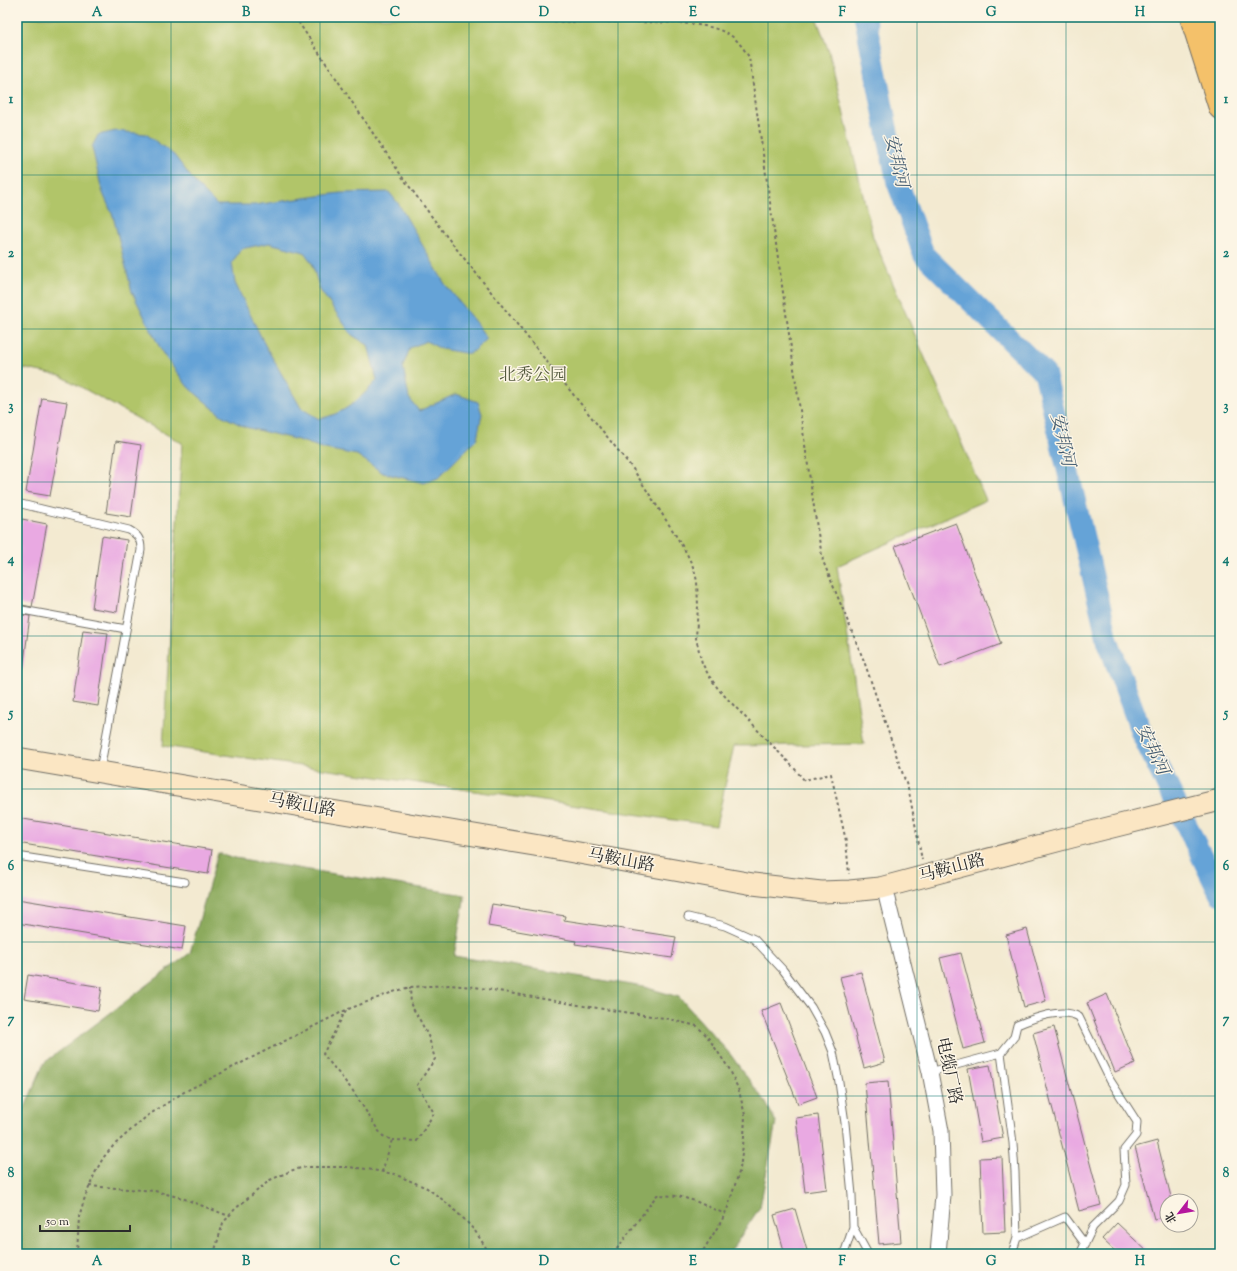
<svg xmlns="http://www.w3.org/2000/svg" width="1237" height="1271" font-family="'Sorts Mill Goudy','Noto Serif SC',serif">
<rect width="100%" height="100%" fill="#fcf5e5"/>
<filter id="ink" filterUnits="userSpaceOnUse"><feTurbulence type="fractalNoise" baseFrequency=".025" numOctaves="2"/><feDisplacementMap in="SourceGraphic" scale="8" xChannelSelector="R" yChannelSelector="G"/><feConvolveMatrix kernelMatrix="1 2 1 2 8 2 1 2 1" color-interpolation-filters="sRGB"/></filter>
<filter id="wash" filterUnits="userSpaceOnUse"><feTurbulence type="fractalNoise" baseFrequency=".012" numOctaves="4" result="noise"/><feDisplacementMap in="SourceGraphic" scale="16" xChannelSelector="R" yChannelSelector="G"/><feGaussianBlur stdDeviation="0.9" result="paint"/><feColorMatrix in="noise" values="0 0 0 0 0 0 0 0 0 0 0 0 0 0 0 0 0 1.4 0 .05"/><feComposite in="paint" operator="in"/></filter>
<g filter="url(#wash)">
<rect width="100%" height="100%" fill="#f3ead1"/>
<!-- green -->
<path fill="#b1c569" stroke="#6e784a" d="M17,17h799l13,35 44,185 113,263 -149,66 27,178 -130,2 -18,80 -553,-80 19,-303 -121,-67 -44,-9z"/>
<!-- forest -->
<path fill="#8caa5d" stroke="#5c6a44" d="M218,853l17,5 230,37 -11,61 190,31 35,10 51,57 36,49 10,19 -16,85 -31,47h-712v-128l27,-63 146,-110z"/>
<!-- water -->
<path fill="#65a3d7" stroke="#486781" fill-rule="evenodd" d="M116,131l30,3 28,21 23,30 20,20h37l86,-12 49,-1 9,11 47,81 34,43 8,12 -17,15 -29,-5 -15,-8 -16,7 -7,18 6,32 10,13 37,-17 22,8 4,12 -5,25 -39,39 -14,5 -41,-10 -26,-18 -32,-6 -27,-9 -53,-13 -24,-12 -33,-28 -25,-33 -31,-62 -19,-76 -11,-25 -10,-44 6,-12zM269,243l35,9 8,11 8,27 32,45 16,10 9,35c-18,20 -31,33 -58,39l-18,-11 -36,-63 -30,-62 -3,-20 9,-14z"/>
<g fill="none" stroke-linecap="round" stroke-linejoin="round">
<!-- river -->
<path stroke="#65a3d7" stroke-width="22" d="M865,17l32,164 27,74 121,119 63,267 34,93 78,160"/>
</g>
<g id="blocks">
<!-- building -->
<path fill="#e9a9e2" d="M42,398l25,4 -17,94 -24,-4z
M116,441l25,4 -10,72 -25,-4z
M22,519l25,5 -15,83 -15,-3v-55z
M956,523l45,121 -61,23 -45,-121z
M102,536l25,4 -10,72 -25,-4z
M17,614l13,2 -7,53 -6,-1z
M83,630l25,3 -10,73 -25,-4z
M17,818l195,32 -4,24 -191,-31z
M17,899l169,27 -4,24 -165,-27z
M492,904l73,12 -1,4 112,17 -4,21 -97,-14 1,-3 -88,-15z
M1027,929l19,72 -22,6 -18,-72z
M961,953l24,90 -22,6 -23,-91z
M861,972l24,90 -21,6 -24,-91z
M28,975l74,12 -4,24 -74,-12z
M1107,994l28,69 -20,9 -28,-69z
M781,1003l36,94 -19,7 -37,-93z
M1054,1027l47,178 -22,6 -46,-178z
M990,1065l13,73 -22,4 -13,-73z
M888,1081l13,161 -22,2 -14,-161z
M818,1115l9,74 -22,3 -9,-74z
M1157,1141l15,60h-5v15l-13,3 -19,-72z
M1002,1157l3,75 -22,1 -3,-75z
M795,1209l13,45h-23l-11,-39z
M1117,1223l33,31h-32l-16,-15z"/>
</g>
</g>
<g filter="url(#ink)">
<use href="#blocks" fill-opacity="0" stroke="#716e65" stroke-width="1"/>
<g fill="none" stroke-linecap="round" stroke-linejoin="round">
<!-- service casing -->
<g stroke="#716e65" stroke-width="9">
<path id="service" d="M17,503l112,27c9,5 12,9 12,20l-41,220
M17,609l109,20
M17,856l168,26
M688,917l37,9 29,13 29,31 28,37 14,25 8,20 6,30 6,41 7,72 1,32 -9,27
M1001,1053l13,-16 3,-12c17,-7 45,-18 62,-8l31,63 27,42 -1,13 -12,15 2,35 -7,16 -26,26 -13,27
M930,1072l71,-19 12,90 2,29 2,66 -5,16
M853,1227l15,27
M1017,1238l48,-21 20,27"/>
</g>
<!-- minor casing -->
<g stroke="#716e65" stroke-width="17">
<path id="minor" d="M887,899l43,173 11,59 2,64 -5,59"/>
</g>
<!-- secondary casing -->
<g stroke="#716e65" stroke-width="23">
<path id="secondary" d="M17,758l517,87 219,39 68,8 29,-1 30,-3 192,-51 148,-37"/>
</g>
<!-- trunk casing -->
<g stroke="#716e65" stroke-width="24">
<path id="trunk" d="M1191,17l29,91
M1209,17l11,34"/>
</g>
<!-- path -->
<path stroke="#716e65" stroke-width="2" stroke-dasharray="3 3" stroke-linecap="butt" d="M295,17l108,161 44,59 186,232 42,65 12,20 7,15 3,12 1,25 -2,32 3,13 3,12 7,13 10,14 75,78 10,12 27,-6 15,67 3,33
M506,17c44,6 87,5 131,5l-3,-5
M637,22c27,1 75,-2 97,16 6,5 11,13 15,19l68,471 6,33 41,100 45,131 13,68
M346,1010l-23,44 30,37 25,39 5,6 9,4 -10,32
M392,1140l25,1 17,-28 -17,-28 18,-26 -6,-21 -8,-16 -10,-17 -1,-18
M89,1186l66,5 27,7 47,18
M77,1254l2,-37 5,-17 11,-27 8,-15 11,-13 33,-29 37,-24 162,-82 47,-18 17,-5 40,-2 25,2 109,19 80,12 33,8 10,10 23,34 9,21 6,24 -1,22 -4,32 -12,38 -6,13 -21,34
M217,1254l-2,-4 8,-27 12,-14 35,-29 23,-10 13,-3h42l19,2 27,5 33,14 16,12 21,19 11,12 15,23
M613,1254l44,-59 21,1 17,5 30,13"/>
<!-- service -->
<use href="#service" stroke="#fff" stroke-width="7"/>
<!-- minor -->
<use href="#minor" stroke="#fff" stroke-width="15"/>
<!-- secondary -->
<use href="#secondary" stroke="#fbe6c3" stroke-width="21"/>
<!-- trunk -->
<use href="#trunk" stroke="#f4c16a" stroke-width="22"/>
</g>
</g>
<!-- grid -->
<path fill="none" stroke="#0f766e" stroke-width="1" stroke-opacity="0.55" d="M171,17v1237M320,17v1237M469,17v1237M618,17v1237M768,17v1237M917,17v1237M1066,17v1237M17,175h1203M17,329h1203M17,482h1203M17,636h1203M17,789h1203M17,942h1203M17,1096h1203"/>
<g text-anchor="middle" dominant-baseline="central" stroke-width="3" stroke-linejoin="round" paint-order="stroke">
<!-- park labels -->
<g font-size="17" fill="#53593e" stroke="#fcf5e5">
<text x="533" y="376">北秀公园</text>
</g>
<!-- street labels -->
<g font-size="17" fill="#2b2b2b" stroke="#fcf5e5">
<text transform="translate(302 806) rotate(10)">马鞍山路</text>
<text transform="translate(621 861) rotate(10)">马鞍山路</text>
<text transform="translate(952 869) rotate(-15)">马鞍山路</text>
<text transform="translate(948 1071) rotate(78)">电缆厂路</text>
</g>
<!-- water labels -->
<g font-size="18" font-style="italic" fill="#425b70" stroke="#fcf5e5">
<text transform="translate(895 161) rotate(77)">安邦河</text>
<text transform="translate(1061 440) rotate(77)">安邦河</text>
<text transform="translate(1151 750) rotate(65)">安邦河</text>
</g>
</g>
<!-- margin -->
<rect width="1237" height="1271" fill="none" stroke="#fcf5e5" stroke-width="44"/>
<!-- north arrow -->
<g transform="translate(1179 1213) rotate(239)"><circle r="19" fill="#fcf5e5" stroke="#a8a49b"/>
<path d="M0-3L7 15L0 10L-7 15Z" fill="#b5179e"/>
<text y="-6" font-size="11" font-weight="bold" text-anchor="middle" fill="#2b2b2b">北</text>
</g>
<!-- scale -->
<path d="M40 1225v6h90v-6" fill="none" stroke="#2b2b2b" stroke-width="2"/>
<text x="46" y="1225" font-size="12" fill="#2b2b2b" stroke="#fcf5e5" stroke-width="3" paint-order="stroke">50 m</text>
<rect x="22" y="22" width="1193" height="1227" fill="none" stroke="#0f766e" stroke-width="1.5"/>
<g font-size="13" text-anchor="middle" font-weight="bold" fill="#0f766e">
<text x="97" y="16">A</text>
<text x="246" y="16">B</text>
<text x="395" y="16">C</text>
<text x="544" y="16">D</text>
<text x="693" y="16">E</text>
<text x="842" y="16">F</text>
<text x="991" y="16">G</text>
<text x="1140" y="16">H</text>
<text x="11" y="103">1</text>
<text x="1226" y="103">1</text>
<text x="11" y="257">2</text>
<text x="1226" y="257">2</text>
<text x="11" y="410">3</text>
<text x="1226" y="410">3</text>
<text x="11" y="563">4</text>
<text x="1226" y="563">4</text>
<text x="11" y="717">5</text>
<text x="1226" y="717">5</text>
<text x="11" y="870">6</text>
<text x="1226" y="870">6</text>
<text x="11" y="1023">7</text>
<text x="1226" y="1023">7</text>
<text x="11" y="1177">8</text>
<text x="1226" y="1177">8</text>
<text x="97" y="1265">A</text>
<text x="246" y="1265">B</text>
<text x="395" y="1265">C</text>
<text x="544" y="1265">D</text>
<text x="693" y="1265">E</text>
<text x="842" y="1265">F</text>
<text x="991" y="1265">G</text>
<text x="1140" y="1265">H</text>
</g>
</svg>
